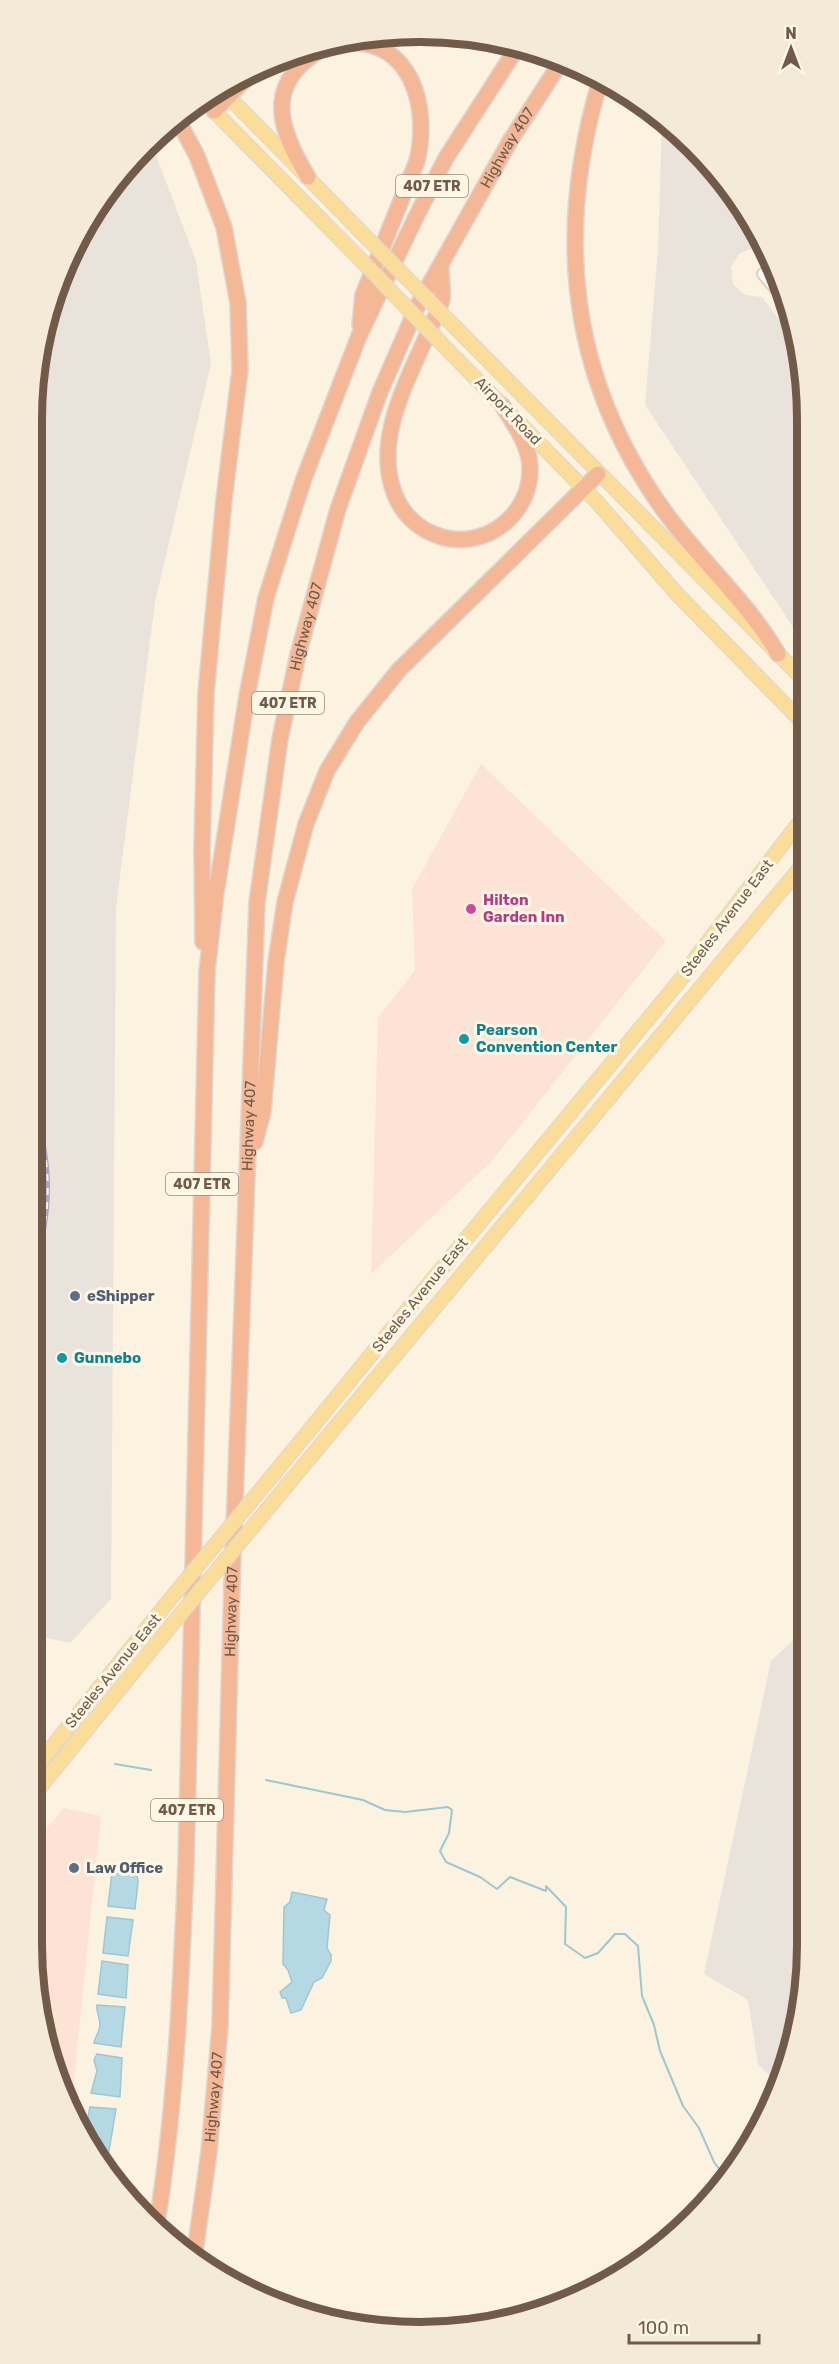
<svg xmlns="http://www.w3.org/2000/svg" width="839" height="2364" font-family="Rubik,sans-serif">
<rect width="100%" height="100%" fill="#fbf3e0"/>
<!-- commercial -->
<path fill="#fce3d3" d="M481,764l185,177 -174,220 -121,113 7,-256 37,-48 -3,-81z
M64,1808l37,8 -30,293 -10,-16 -29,-149v-99z"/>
<!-- industrial -->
<path fill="#eae3db" d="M662,123l49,40 57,85v3l-12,-4 -16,6 -9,14 2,17 12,11 17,2 35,47 7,25 1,260 -6,7 -154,-231 13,-157z
M153,147l43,114 15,103 -56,238 -39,306 -5,691 -41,44 -38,-8v-1215l13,-101 66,-135z
M807,1627v318l-13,100 -17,38 -19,-19 -10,-64 -44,-26 67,-313z"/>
<!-- water -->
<path fill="#b5d9e4" stroke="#9cc7d5" stroke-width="1.5" d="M112,1873l25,2 1,7 -3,27 -27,-3z
M292,1892l35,7 -3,11 6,5 -3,33 4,7v6l-9,17 -8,4 -13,28 -10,3 -5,-15h-4l-2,-6 12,-10 -4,-12 -5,-6 1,-57 6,-5z
M107,1917l26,3 -5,36 -25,-3z
M102,1961l26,4 -2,33 -28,-4z
M97,2005l28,2 -4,40 -27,-4c1,-7 6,-11 6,-18 0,-8 -4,-12 -3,-20z
M97,2054l25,4 -2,39 -29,-4 6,-22 -3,-11z
M90,2107l26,2 -7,42 -13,-2 -11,-18 4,-4 -1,-10z"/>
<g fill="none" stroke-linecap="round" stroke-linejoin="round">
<!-- stream -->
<path stroke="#9cc7d5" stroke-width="2" d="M115,1764l36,6
M266,1780l97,20 22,10 20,2 43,-5 4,3 -3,23 -9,18 6,11 34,15 17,12 13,-12 36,14v-5l20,21 -1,37 20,14 13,-5 17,-19h10l13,12 4,50 12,29 6,26 23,55 16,22 15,34 11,15"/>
<!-- minor casing -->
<g stroke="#dfcfbc" stroke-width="14">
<path id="minor" d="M763,274l19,22
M806,1684l1,-1"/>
</g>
<!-- major casing -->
<g stroke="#ddd7d3" stroke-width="16">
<path id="major" d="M220,88l148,151
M205,102l154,156
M449,321l356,360
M440,342l157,160 80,92 128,131
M291,1453l127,-156 264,-319 15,-22 108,-141
M289,1483l516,-621
M32,1772l135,-169
M32,1797l133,-164"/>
</g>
<!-- highway casing -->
<g stroke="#ddd7d3" stroke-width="18">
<g id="highway">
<path d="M344,43c68,-6 86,65 73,118l-54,134 -3,30"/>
<path d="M601,78c-47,154 -32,301 64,434 35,48 84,91 113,142"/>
<path d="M214,111l35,-35"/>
<path d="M180,124l17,32 27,71 14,76 2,67 -16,130 -18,193 -4,157 1,92"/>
<path d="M308,177c-26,-43 -46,-89 8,-124"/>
<path d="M441,267c0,10 2,22 1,32 -2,11 -10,24 -14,34 -21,49 -55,108 -33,162 7,18 22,33 41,40 49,19 102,-24 93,-77 -4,-19 -17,-37 -27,-53"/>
<path d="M255,1142l8,-30 13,-150 9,-60 21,-78 21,-53 30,-49 42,-52 199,-196"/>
<path d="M157,2223c19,-119 24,-239 29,-359l21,-893 9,-78 31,-197 19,-98 37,-117 56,-145 57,-119 30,-59 73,-113"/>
<path id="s1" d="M195,2252l14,-100 11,-125 12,-444 25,-680 23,-164 18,-84 40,-146 42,-117 38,-87 92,-164 51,-79"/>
</g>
</g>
<!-- minor -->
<use href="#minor" stroke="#fff" stroke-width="10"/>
<!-- major -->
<use href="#major" stroke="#f9dd99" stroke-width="14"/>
<!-- highway -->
<use href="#highway" stroke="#f4b897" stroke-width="15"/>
<!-- rail casing -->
<g stroke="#b6a0c3" stroke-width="4.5">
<path id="rail" d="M32,1106c21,53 21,111 0,164"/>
</g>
<!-- rail -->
<use href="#rail" stroke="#fff7e5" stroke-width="2" stroke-dasharray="7" stroke-linecap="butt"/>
<!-- major-bridge casing -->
<g stroke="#ddd7d3" stroke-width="16" stroke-linecap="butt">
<path id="major-bridge" d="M368,239l81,82
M359,258l81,84
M167,1603l124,-150
M165,1633l124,-150"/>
</g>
<!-- major-bridge -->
<use href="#major-bridge" stroke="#f9dd99" stroke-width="14"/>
</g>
<!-- markers -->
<circle fill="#d1479c" stroke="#fff7e5" stroke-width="2" cx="471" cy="909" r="6"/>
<g fill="#0f9aa8" stroke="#fff7e5" stroke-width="2">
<circle cx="464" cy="1039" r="6"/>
<circle cx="62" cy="1358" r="6"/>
</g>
<g fill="#5c6f8a" stroke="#fff7e5" stroke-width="2">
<circle cx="75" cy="1296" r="6"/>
<circle cx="74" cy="1868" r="6"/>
</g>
<g text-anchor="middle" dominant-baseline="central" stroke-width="6" stroke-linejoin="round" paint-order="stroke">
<!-- shield labels -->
<g fill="#fff7e5" stroke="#9c8977" stroke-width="1.5">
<rect x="396" y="175" width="72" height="22" rx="4.5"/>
<rect x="252" y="692" width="72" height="22" rx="4.5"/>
<rect x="166" y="1173" width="72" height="22" rx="4.5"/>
<rect x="151" y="1799" width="72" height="22" rx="4.5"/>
</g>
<g font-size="14" font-weight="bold" fill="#715a48">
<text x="432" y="186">407 ETR</text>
<text x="288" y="703">407 ETR</text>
<text x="202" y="1184">407 ETR</text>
<text x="187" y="1810">407 ETR</text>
</g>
<!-- street labels -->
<g font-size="15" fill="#715a48" stroke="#fff7e5">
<text stroke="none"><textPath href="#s1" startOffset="2154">Highway 407</textPath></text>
<text transform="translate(508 411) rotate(46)">Airport Road</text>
<text stroke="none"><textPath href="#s1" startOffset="1632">Highway 407</textPath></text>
<text transform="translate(727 918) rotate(-53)">Steeles Avenue East</text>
<text stroke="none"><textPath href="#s1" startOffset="1128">Highway 407</textPath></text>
<text transform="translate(420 1295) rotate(-51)">Steeles Avenue East</text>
<text stroke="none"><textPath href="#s1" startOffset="642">Highway 407</textPath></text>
<text transform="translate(113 1671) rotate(-51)">Steeles Avenue East</text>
<text stroke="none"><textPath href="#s1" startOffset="156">Highway 407</textPath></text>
</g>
<!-- hotel labels -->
<g font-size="15" font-weight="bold" fill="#b23c85" stroke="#fff7e5" text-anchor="start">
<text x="483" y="900">Hilton<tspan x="483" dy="17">Garden Inn</tspan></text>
</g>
<!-- culture labels -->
<g font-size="15" font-weight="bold" fill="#0d838f" stroke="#fff7e5" text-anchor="start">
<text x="476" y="1030">Pearson<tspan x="476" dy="17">Convention Center</tspan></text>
<text x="74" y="1358">Gunnebo</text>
</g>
<!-- service labels -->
<g font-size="15" font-weight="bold" fill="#4e5e75" stroke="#fff7e5" text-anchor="start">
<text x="87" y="1296">eShipper</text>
<text x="86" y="1868">Law Office</text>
</g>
</g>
<!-- crop -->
<path d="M0 0H839V2364H0ZM419 42H420A377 377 0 0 1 797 419V1945A377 377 0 0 1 420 2322H419A377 377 0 0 1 42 1945V419A377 377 0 0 1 419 42Z" fill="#f4ead8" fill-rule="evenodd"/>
<path fill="none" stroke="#715a48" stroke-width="8" d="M419 42H420A377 377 0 0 1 797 419V1945A377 377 0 0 1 420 2322H419A377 377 0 0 1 42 1945V419A377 377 0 0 1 419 42Z"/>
<!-- north arrow -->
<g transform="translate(791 48)" stroke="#fff7e5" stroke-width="4.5" paint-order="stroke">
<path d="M0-4.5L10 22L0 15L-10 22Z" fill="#715a48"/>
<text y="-9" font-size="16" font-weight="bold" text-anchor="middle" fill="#715a48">N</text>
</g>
<!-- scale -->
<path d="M629 2334v9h130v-9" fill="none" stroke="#715a48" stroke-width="3"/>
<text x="638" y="2334" font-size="18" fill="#715a48" stroke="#fff7e5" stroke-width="4.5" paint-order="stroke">100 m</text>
</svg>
